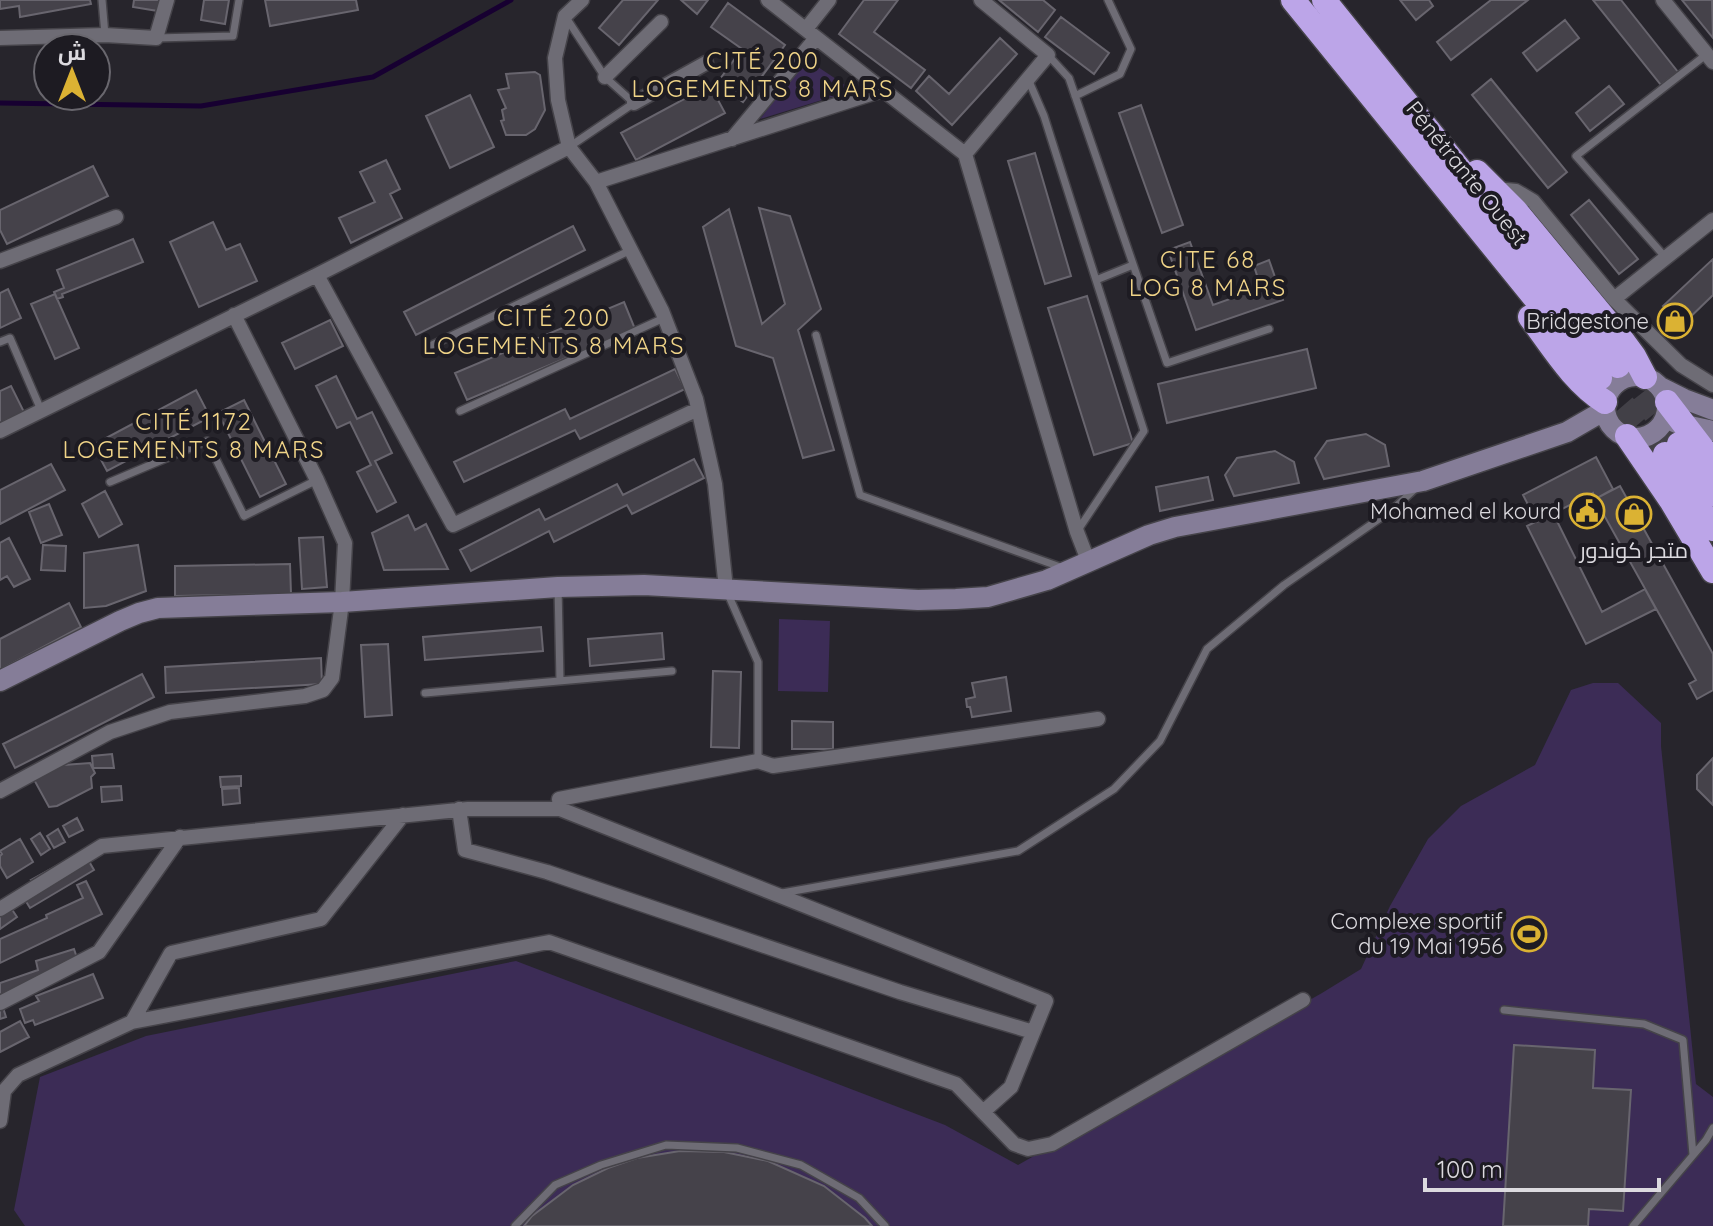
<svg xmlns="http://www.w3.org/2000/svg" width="1713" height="1226" font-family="Quicksand,Cairo,sans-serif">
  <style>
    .green { fill: #3c2c56 }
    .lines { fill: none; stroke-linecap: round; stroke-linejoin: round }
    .stream { stroke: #170031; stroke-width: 5 }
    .building { fill: #45424a; stroke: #68656e; stroke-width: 2 }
    .highway-tunnel { stroke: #424047; stroke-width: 24; stroke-dasharray: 24 12; stroke-linecap: butt }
    .lane-casing { stroke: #454349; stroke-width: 10 }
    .street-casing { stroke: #454349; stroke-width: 17 }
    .secondary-casing { stroke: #454349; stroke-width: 23 }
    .highway-casing { stroke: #454349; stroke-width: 27 }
    .lane { stroke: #6e6c75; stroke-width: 7 }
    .street { stroke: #6e6c75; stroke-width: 14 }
    .secondary { stroke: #857d98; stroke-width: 20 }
    .highway { stroke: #bca5e8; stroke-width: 24 }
    .labels { text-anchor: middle; stroke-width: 8; stroke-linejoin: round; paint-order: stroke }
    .street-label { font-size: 22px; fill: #dcdadf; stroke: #1d1b22 }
    .poi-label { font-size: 22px; fill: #dcdadf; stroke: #1d1b22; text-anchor: end }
    .neighbourhood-label { font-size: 24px; letter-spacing: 2px; fill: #f0d488; stroke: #1d1b22 }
  </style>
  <rect width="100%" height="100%" fill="#27252c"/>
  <!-- green -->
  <path class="green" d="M806,59L848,87V92L760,119Z
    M779,619L830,621L828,692L778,691Z
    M1593,683H1618L1661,723V746L1696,1084L1713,1097V1226H25L14,1210L40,1077L146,1036L516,961L945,1125L1018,1165L1322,993L1361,969L1390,906L1428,839L1461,806L1535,765L1571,690Z"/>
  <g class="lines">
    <!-- stream -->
    <path class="stream" d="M0,103L201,106L373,77L511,0"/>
  </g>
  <!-- building -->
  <path class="building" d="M0,0H90L91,4L20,17L19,6L0,9Z
    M134,0H160L158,11L133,7Z
    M204,0H229L225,24L201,20Z
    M265,0H356L358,10L270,26Z
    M623,0H658L619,45L599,28Z
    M681,0H708L697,14Z
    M864,0H898L874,32L925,70L911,88L839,34Z
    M999,0H1043L1055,10L1038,32Z
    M1400,0H1429L1433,6L1416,20Z
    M1491,0H1528L1451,60L1437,42Z
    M1593,0H1621L1678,72L1661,85Z
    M1682,0H1712L1713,38Z
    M728,3L785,45L743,102L717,83L742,49L711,27Z
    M1061,17L1109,53L1094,74L1045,37Z
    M1565,20L1579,38L1537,71L1523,53Z
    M1000,38L1017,54L952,125L916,91L929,76L949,94Z
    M535,72L540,75L545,110L535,129L526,135H506L501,121L504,120L502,110L506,108L498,90L509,88L506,74Z
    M1491,79L1567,172L1548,188L1472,95Z
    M710,85L725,113L636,160L621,133Z
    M1609,86L1624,104L1590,131L1576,113Z
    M470,95L494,147L450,168L426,116Z
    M1141,105L1183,225L1162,233L1119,113Z
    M1035,153L1071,276L1045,284L1008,161Z
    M386,160L400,189L390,194L402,218L351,243L339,218L375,202L360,172Z
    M93,166L108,196L7,244L0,230V210Z
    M1589,200L1638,259L1619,274L1571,215Z
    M759,208L790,216L821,309L798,330L834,450L803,458L773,358L736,346L703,227L729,209L762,324L785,304Z
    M213,222L226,250L240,244L257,281L199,307L170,242Z
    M573,226L585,250L416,335L404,312Z
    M133,239L143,262L62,294L63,297L57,299L54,292L64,288L57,270Z
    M1190,242L1213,305L1261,288L1254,266L1269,260L1283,300L1196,330L1168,250Z
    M1713,259V295L1681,326L1663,306Z
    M8,289L21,318L0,328V293Z
    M55,294L79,348L55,359L31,304Z
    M1087,296L1133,443L1094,455L1048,308Z
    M624,302L635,329L467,400L455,373Z
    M330,320L343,346L295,369L282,343Z
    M1307,349L1316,388L1167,423L1158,384Z
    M675,369L685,389L580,439L575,430L464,482L454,462L565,409L570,419Z
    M336,376L357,419L372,412L392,453L375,461L396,502L377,512L357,472L371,465L350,422L337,428L316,386Z
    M11,386L24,412L0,424V391Z
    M196,390L210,417L107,471L93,445Z
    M244,400L286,484L260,497L218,413Z
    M1366,434L1385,445L1389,466L1324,479L1315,458L1327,441Z
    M1275,451L1294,462L1299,483L1234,496L1225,475L1237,458Z
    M1596,457L1613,489L1595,499L1593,493L1537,522L1523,495Z
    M694,459L704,478L632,514L627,505L554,542L549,531L471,571L460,550L539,509L545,520L617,484L623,495Z
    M51,464L65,490L0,524V490Z
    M1208,477L1213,500L1160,511L1156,487Z
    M1620,486L1713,654V690L1697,699L1689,684L1696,680L1595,499Z
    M105,491L122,524L99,537L82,504Z
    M49,504L62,535L41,543L29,512Z
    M1553,513L1602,612L1645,589L1656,609L1586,644L1527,526Z
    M408,515L415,530L426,524L448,569L384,570L372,533Z
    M323,537L327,587L302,589L299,538Z
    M9,538L30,579L14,587L7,576L0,580V543Z
    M43,545L66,546L65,571L41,570Z
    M138,545L146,591L106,606L84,608V553Z
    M290,564L291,594L175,596V566Z
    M69,603L81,627L0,670V639Z
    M541,627L543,651L425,660L423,637Z
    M662,633L664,659L590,666L588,639Z
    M388,644L392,715L365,717L361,645Z
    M321,658L322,684L166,693L165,667Z
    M713,671L741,672L739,748L711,747Z
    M142,674L154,697L15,768L3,744Z
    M1006,677L1011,711L972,717L970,707H967L966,699L975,697L972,683Z
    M792,721L833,722V749H792Z
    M112,754L114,768H93L92,756Z
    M1713,758V805L1697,789V775Z
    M90,763L95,773L91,777L92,788L57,806L49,807L32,776L50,766Z
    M241,776V786L221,787L220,777Z
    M121,786L122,800L102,802L101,787Z
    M239,788L240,803L223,805L222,789Z
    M77,818L83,830L69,837L63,826Z
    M58,829L65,842L54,848L47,836Z
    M40,833L50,849L41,855L31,839Z
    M20,839L33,862L7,878L0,866V856L2,854L0,851Z
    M83,851L94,870L30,908L19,890L33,882L31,880Z
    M86,881L102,914L0,963V939L47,918L46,915L83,898L77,885Z
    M5,899L17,917L0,929V902Z
    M74,949L80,967L1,1001L6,1017L0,1019V983L38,970L36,961Z
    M93,974L103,998L35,1025L33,1020L25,1023L20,1009L39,1001L36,996Z
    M20,1021L29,1037L0,1052V1032Z
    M1514,1045L1595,1050L1593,1088L1631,1090L1623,1211L1589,1209L1588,1226H1503Z
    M680,1151L724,1152L768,1161L824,1186L865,1218L872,1226H524L532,1216L573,1185L608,1168L637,1158Z"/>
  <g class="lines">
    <!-- highway-tunnel -->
    <path class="highway-tunnel" d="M1618,366L1679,444
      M1600,378L1665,454"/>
    <!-- lane casing -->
    <g class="lane-casing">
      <path id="lane" d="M102,0L105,35
        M565,16L605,77L634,103L569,147
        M156,38L233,36L239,0
        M1048,55L1069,78L1167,363L1269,329
        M1028,79L1044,116L1096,280L1133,265
        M1075,96L1120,74L1131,49L1108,0
        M1666,258L1576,156L1707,54
        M816,335L860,495L1063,568
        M0,342L10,338L41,410
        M428,347L631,250
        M460,411L664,318
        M110,482L207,441L244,516L317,480
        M1078,530L1144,431L1096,280
        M558,587L560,681
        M728,594L758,662V761
        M425,693L672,671
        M782,893L1018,851L1114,789L1160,741L1207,649L1284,585L1392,510L1416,488
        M1504,1010L1644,1024L1683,1040L1693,1155
        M515,1226L555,1185L601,1165L666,1145L737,1148L801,1165L859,1198L885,1226
        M1633,1226L1706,1140L1713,1128"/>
    </g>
    <!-- street casing -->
    <g class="street-casing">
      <path id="street" d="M768,0L965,154L1077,532L1089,563
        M1663,0L1713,62
        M806,29L829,0
        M0,38L105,35L156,38L167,0
        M605,77L661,22
        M634,103L706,63
        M732,139L816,38
        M569,147L558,100L555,58L565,16L582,0
        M965,154L1048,55L981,0
        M596,182L883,90
        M1496,189L1516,191L1533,201L1614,299L1681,365L1713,385
        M0,261L116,217
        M317,275L453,525L698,409
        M1614,299L1713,220
        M0,431L317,275L569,147L596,182L662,311L696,399L715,484L726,589
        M0,791L110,732L170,712L305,696L323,690L332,678L342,602L345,543L317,480L234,315
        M459,809L465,850L547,872L900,992L1033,1032
        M560,809L1046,1001L1011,1087L983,1112
        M0,909L102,846L468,809H560L559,799L758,761L773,766L1098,719
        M0,1003L99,952L180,837
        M132,1022L171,953L321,919L403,815
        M0,1121L4,1091L18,1075L132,1022L549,942L956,1084L1014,1144L1028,1149L1052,1144L1303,1000"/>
    </g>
    <!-- secondary casing -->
    <g class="secondary-casing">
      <path id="secondary" d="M1605 407a31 31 0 1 1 62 0a31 31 0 1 1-62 0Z
        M1660,387L1684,399L1713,410
        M1676,423L1713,431
        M0,681L120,621L139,613L158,608L342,602L558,587L644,585L918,600L956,599L988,597L1047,580L1149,535L1175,527L1423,481L1567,432L1605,410"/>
    </g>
    <!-- highway casing -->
    <g class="highway-casing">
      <path id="highway" d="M1293,0L1600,378
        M1324,0L1618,366
        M1477,172L1515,210L1620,337L1634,356L1645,377
        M1530,317C1552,346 1573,382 1605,402
        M1667,402L1713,462
        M1627,436L1672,502L1713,571
        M1679,444L1713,494
        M1665,454L1713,529"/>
    </g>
    <!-- lane -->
    <use href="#lane" class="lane"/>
    <!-- street -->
    <use href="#street" class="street"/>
    <!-- secondary -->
    <use href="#secondary" class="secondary"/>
    <!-- highway -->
    <use href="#highway" class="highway"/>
  </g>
  <!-- icons -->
  <defs>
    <g id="shop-ring" transform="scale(1.8)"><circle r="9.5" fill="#1d1b22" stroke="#dbb233" stroke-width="1.5"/><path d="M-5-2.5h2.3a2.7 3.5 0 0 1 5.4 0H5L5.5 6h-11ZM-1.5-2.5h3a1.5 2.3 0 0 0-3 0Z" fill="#dbb233"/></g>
    <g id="civic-ring" transform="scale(1.8)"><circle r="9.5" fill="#1d1b22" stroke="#dbb233" stroke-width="1.5"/><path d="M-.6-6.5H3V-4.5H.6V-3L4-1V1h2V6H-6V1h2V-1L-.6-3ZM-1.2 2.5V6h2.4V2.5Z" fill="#dbb233"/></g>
    <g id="stadium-ring" transform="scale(1.8)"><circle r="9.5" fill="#1d1b22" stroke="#dbb233" stroke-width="1.5"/><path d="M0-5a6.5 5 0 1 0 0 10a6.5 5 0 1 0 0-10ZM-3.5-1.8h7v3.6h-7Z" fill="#dbb233"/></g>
  </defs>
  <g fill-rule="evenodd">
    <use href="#shop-ring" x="1675" y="321"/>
    <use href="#civic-ring" x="1587" y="511"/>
    <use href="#shop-ring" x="1634" y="514"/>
    <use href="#stadium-ring" x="1529" y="934"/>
  </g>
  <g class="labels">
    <!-- street labels -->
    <g class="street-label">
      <text transform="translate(1467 173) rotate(51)" y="8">Pénétrante Ouest</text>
    </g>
    <!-- poi labels -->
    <g class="poi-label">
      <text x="1649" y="329">Bridgestone</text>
      <text x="1561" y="519">Mohamed el kourd</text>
      <text x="1634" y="558" text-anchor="middle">متجر كوندور</text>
      <text x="1503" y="929">Complexe sportif<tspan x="1503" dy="25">du 19 Mai 1956</tspan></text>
    </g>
    <!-- neighbourhood labels -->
    <g class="neighbourhood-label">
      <text x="763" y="69">CITÉ 200<tspan x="763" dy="28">LOGEMENTS 8 MARS</tspan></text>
      <text x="1208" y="268">CITE 68<tspan x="1208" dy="28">LOG 8 MARS</tspan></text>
      <text x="554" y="326">CITÉ 200<tspan x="554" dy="28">LOGEMENTS 8 MARS</tspan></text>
      <text x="194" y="430">CITÉ 1172<tspan x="194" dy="28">LOGEMENTS 8 MARS</tspan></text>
    </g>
  </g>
  <!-- north arrow -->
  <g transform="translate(72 72)"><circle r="38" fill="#1d1b22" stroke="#69676e" stroke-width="2"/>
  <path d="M0-6L14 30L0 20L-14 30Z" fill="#dbb233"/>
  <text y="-12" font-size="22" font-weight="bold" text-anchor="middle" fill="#dcdadf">ش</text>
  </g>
  <!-- scale -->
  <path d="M1425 1178v12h234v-12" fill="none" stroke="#dcdadf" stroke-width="4"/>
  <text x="1437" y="1178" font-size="24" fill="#dcdadf" stroke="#1d1b22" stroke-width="6" paint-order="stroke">100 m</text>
</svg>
